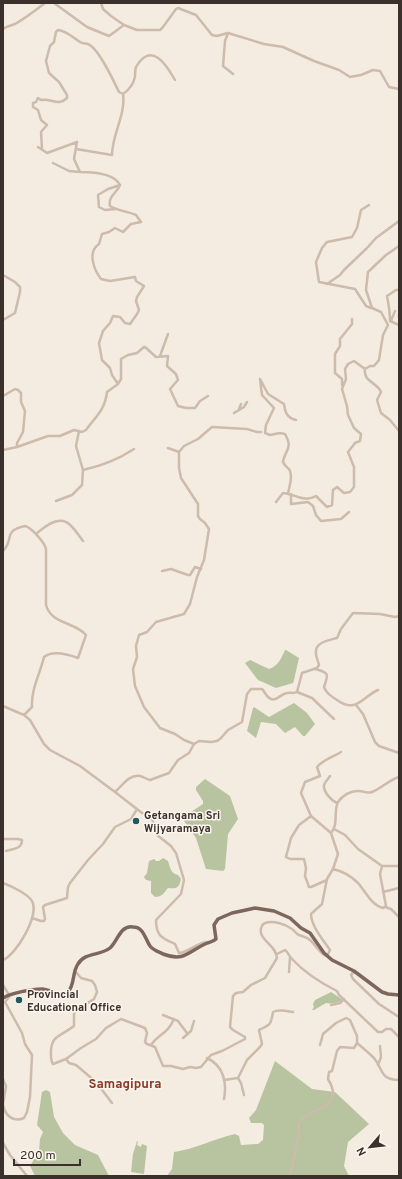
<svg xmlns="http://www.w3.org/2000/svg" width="402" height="1179" font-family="Overpass,sans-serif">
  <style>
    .green { fill: #b8c4a0 }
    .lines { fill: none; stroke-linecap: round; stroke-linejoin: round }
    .minor { stroke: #cdbbac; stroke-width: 2.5 }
    .major { stroke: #7d675c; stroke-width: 3.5 }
    .poi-dot { fill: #1f5a5e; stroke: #fbf5ee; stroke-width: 1.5 }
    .labels { text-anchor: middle; stroke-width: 3; stroke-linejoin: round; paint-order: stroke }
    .poi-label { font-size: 11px; font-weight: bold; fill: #3b302b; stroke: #fbf5ee; text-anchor: start }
    .quarter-label { font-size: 13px; font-weight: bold; fill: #8c3b22; stroke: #fbf5ee }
  </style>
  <rect width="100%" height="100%" fill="#f4ebe1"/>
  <!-- green -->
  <path class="green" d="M285,650H286L299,658L294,680L293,683L276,688L258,680L245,663L250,660L269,669C278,666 281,659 285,650Z
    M294,703L307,713L315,724L305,736H303L295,727L285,733L276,724L261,722L256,738L247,731L253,708L254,707L269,717Z
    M205,779L230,796L238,819L228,834L225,869L223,871L206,869L196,838L182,818L203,804V801L196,790V787Z
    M163,858L168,861C170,867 171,874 178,875L181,879C179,888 177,889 168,888C164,893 162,897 155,897L151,893V881L146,880L144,877L147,873L149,861L154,859L156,861H159Z
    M331,992L343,1000C338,1003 331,1004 326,1003L314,1010H312L314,1007L313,1004L315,1000Z
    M275,1061L312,1089L335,1092L369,1124L348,1142L344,1166L349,1176H167L172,1169L174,1152C195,1149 214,1139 235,1134L239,1136L241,1145L258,1144L263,1140L264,1125L262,1123H251L249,1118L256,1110Z
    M46,1090L50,1092L54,1117L63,1133L75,1145L98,1155L109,1176H35L30,1166L39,1151L40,1139L43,1132L37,1125L42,1092Z
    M137,1141L138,1142L137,1145L141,1147L142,1144L147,1146L144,1174L131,1172L133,1154Z"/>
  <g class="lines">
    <!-- minor -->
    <path class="minor" d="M54,3L87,27L109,36L124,25
      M101,3L103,9L111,16L124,25L137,30H160L163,27L176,9L178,8L196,15L212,35L217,36L228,33L264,44L283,47L314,61L339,70L350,77L361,75L373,70L380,71L389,87L399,89
      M3,29C7,26 10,26 15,24C26,18 36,10 45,3
      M228,33L225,41L223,66L233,74
      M38,147L47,153L77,142
      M42,149L41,132L47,125L41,120L38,110L33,107V103L36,102L38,98L41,100C52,98 58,107 67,98V95L59,82L49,73L46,61L50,46L54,42L56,32L58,30C67,31 72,37 80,42C83,44 85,43 88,44C99,48 114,82 119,92L123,94C129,90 133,85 135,77C135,73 135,70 136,67C151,41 166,64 175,80
      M76,149L112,155C112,134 126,115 123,94
      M53,163L69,171L80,172L74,159L77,142
      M80,172C93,172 114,173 120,185C117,193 108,196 110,206C116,210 129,212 136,215L141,222L131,224L123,232L115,228L109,232L102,234L99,244C87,252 94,270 101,279L110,281L135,277L136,281L144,286L137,297L136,301L139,310L137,314L130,324L125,323L120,317L113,316L110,323L103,331L99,343L102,360L110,368L112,375L118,384
      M369,205L361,210L357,228L352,237L327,242L322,248L316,262L319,282L355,289L366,306L371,308
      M116,209L105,210L99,207L98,195L108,189L120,185
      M399,246L386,255L368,272L366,290L372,308L381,312L388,325L383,335L379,360L374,366H370L365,369C363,382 377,382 381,392L377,400L381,413L390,420L399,431
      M3,275L15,282L20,287V292L15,313L3,320
      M327,284L340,275L344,270L367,248L376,238L399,221
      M399,290H396L387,296C388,301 390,316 390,321L399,325
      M399,314V318
      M391,321L395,311
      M160,356L168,334
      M342,385V379L335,373V354L340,346V339L352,324V319
      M3,396L15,389L18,390L21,393V402L25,411L23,432L17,443V447L48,436H60L74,430L82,432L86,430C96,416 105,410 107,392L118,384L121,379V359L128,355L137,353L144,347H145L156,357L168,356L167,366L176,374L178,380L170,389L178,406L186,408H195L200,401L208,396
      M239,409L241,404
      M234,413L244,407L247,402
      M168,448L179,452V468L181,478L198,504V516L200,519L205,523L209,529L204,560L197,577L190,604L184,614L156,622L147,632L139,635L136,646L137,657L133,669L135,686L144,707L160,728L175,734L184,740L194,744
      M3,450L17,447
      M179,452L184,446L198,439L212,427L247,429L257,432H261
      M83,470C101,466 119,459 134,449
      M288,494C289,486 293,479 290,471C289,467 283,466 283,461C286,449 293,448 285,434L280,433L270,435L265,433L266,425L274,408L262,395L260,379L268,394L284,404C285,412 287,418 296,420
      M291,494V504L308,502L313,506L316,515L321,521L341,519L349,512
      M56,501L72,495L82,485L83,470L76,446L79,431
      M276,502L283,493C295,494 304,503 316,496L327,507L332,505L333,490L337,487L344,493L350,492L354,487V467L348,452L355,443L360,441L361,434L354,428L348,415L347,406L342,389L346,379L345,369L348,364L354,361L365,369
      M36,534C43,528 56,517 66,522C73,525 78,535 83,541
      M3,551C15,539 2,531 25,526C31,527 45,543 46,549V605C51,624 75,622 86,635L78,658C67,654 53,650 44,657C40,674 31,689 32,707L24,715
      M162,571L171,569L188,575H190L195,567L201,569
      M315,669C329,673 329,673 324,687C326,693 331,696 337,700C356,714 362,697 378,690
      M297,692L312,698L334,719
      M356,705L363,714L375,742L379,746L399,753
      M3,706L24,715L30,720L44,744L50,750L80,766L115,792C122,786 129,774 140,776C144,777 146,779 150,780L169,773L178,760L189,753L194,744L199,741L211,742L217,741L221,738L228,730L242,722L247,694L251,689H262C264,691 266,695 268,697C275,704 280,694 287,693C291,692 293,694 297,692L302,673L317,668L319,665C318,661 315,655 316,651C316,642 330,640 337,638L341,629L353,613L380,614L395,617L399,616
      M330,776C328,779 325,782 324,785C323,792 332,801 337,803
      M115,792L142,813L151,815L157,835L171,846L176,853L184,880L181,894L156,920C156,936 162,938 175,944L179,953C191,952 196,942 208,942
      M311,816L299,825L291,838L286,857L290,859H304L306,868L305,876L309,887H311L327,880
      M334,829L345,835L358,849L382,866H399
      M331,833C339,824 333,812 338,802C342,796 351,790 359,791C364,791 367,794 372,792C382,788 389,780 399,777
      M3,839H18L22,840C22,849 13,849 6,851
      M333,869C342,871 351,876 358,883C366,892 371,905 383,908L386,906L380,874L382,866
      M3,883C11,886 28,894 32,901C40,915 16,955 3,960
      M383,892L399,888
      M385,907L391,909L399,917
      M32,918L41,921H44L45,919L43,907L45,905L67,898L68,887L70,883L88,860L103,844L115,827L131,819L137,809
      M277,954L285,950C289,953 289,957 293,960C306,974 321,983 337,991L339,995L378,1032H382L386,1029H391L399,1037
      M75,971L81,978L92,981L95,985L97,992L94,999L76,1010L74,1014V1026C60,1037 50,1035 51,1055C51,1059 51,1061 53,1064L66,1059L81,1048L96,1039L106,1028L121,1019L145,1028L147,1033L145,1042L147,1044L155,1047L163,1066H171L183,1069L190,1067L196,1068L201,1067L211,1055L222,1051L245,1039V1037L233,1030L230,1027L233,996L236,993L243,992L251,985L265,978L277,958C276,946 263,942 261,933C260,929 262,924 265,923C273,920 285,924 292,929C294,930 296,934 299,935C304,937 308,937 312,942C317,947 321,955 327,956L330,950C324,941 311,926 311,914L322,904L327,879L333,869L338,854L331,833L311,816L301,793L305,782L320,776L317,767C324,759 333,757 341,752
      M354,971L351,975L353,979L379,1004L399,1017
      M289,972L290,957
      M3,985L9,995
      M331,1005L340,1003L344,999
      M163,1015L178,1021L187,1033
      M183,1038L191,1031L194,1021
      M357,1043C363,1048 369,1053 374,1058C384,1070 379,1079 399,1080
      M151,1045C159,1033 167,1035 174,1019
      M320,1045L323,1034L336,1023L346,1018L350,1020L357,1036V1043
      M207,1058C224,1066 227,1083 224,1099
      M66,1059L69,1063L76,1065L96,1082L112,1103
      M378,1065L381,1057L380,1046
      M238,1078L247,1060L260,1047L262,1044L259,1030C270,1025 271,1025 273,1012C279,1009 286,1011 293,1012
      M3,1079L6,1086L3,1104
      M224,1080L238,1078L241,1083L244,1095
      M3,1105C5,1115 13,1123 24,1118L27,1112L30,1097L32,1055L25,1044L22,1033L5,1002L9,997L8,995
      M3,1143L10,1155L27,1176
      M289,1176C293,1164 296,1151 298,1139C299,1134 298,1128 299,1124C304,1107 348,1112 328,1079L329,1072L332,1071L337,1051L340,1047L354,1048L357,1043"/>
    <!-- major -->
    <path class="major" d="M3,998C11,993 32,989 42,989C50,989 61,998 68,992C75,985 72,972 78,964C85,952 100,956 110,948C118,941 120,925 133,927C144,927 145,939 150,946C153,950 159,952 163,954C184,962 188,952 205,944C209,942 213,942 216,939L214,925L218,919L232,913L246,910L255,908L274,911L290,918L301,928L310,933L324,953L332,960L354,971L382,992L388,994L399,995"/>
  </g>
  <!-- markers -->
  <g class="poi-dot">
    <circle cx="136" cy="821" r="4"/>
    <circle cx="19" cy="1000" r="4"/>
  </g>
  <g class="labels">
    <!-- poi labels -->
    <g class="poi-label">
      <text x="144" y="819">Getangama Sri<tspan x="144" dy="13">Wijyaramaya</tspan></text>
      <text x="27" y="998">Provincial<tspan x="27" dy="13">Educational Office</tspan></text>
    </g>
    <!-- quarter labels -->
    <g class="quarter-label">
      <text x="125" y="1088">Samagipura</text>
    </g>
  </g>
  <!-- border -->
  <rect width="402" height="1179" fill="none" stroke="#3b302b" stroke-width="8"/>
  <!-- north arrow -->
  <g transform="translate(370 1147) rotate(242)" stroke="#fbf5ee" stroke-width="3" paint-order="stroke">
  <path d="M0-3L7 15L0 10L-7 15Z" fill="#3b302b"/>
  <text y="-6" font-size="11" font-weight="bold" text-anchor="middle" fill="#3b302b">N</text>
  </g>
  <!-- scale -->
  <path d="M14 1159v6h66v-6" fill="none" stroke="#3b302b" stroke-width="2"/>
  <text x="20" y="1159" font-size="12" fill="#3b302b" stroke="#fbf5ee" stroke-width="3" paint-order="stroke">200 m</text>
</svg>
